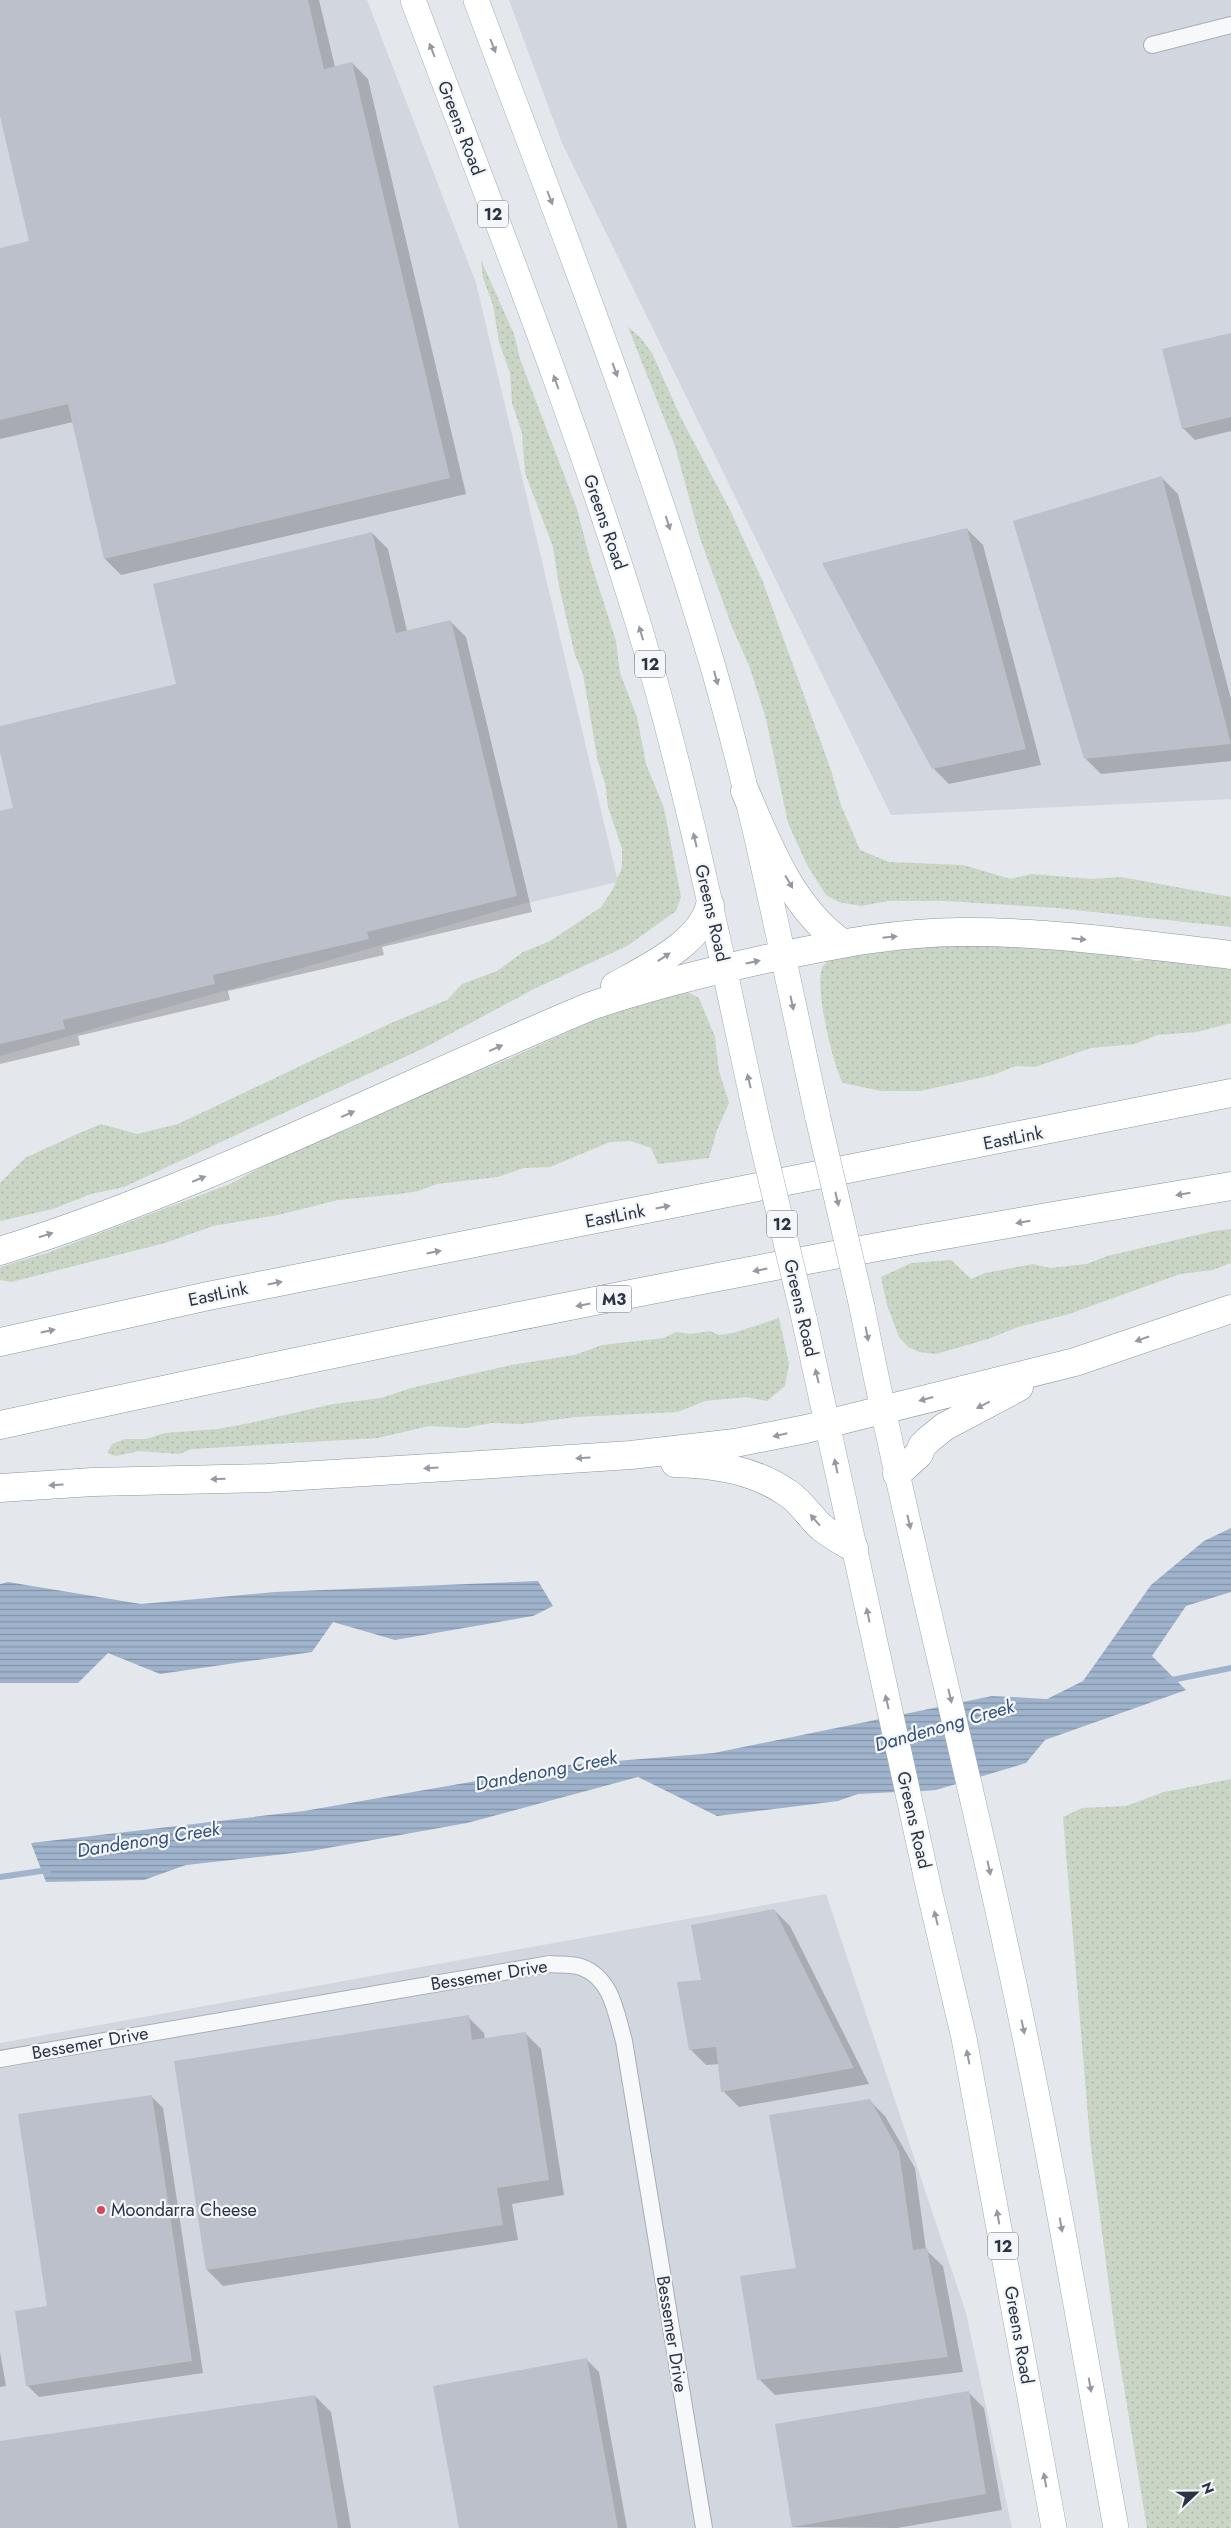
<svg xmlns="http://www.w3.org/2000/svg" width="1231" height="2528" font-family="Jost,sans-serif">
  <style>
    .built { fill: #d2d6de }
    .grass { fill: url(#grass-dots) }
    .water { fill: url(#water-rules) }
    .shadow { fill: #0003 }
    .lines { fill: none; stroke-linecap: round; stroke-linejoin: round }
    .stream { stroke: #9fb4cc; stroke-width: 6 }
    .building { fill: #bbc0ca }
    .street-casing { stroke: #a9aeb7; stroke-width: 18 }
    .primary-casing { stroke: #a3abb8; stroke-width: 26 }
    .highway-casing { stroke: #8b94a3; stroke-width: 29 }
    .street { stroke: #f7f8fa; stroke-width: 16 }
    .primary { stroke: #fff; stroke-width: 25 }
    .highway { stroke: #fff; stroke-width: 28 }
    .primary-bridge-casing { stroke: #a3abb8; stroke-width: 26; stroke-linecap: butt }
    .primary-bridge { stroke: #fff; stroke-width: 25 }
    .oneway { fill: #959aa2 }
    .poi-dot { fill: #d1495b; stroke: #f4f6f9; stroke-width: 2 }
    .labels { text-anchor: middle; stroke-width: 4.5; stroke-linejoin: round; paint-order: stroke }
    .shield { fill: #f4f6f9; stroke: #676e7b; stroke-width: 1 }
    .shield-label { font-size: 16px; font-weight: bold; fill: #2b3445 }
    .street-label { font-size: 18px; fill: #2b3445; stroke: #f4f6f9 }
    .poi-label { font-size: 18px; fill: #2b3445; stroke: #f4f6f9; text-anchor: start }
    .water-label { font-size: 19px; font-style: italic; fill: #34527a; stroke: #f4f6f9 }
  </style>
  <defs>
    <pattern id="grass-dots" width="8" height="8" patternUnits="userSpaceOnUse" patternTransform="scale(1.25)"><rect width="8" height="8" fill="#c9d6c5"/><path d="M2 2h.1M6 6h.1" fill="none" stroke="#adb8ab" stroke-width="1.8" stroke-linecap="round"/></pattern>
    <pattern id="water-rules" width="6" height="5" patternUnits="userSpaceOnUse" patternTransform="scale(1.25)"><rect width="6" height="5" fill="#9fb4cc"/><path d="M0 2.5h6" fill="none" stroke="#8293a7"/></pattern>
  </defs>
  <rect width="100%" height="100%" fill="#e4e7ec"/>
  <!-- built -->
  <path class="built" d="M0,0H367L476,283L618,882L519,905L0,1056Z
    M509,0H1231V799L891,815L562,143Z
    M826,1894L966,2313L1012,2528H0V2043Z"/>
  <!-- grass -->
  <path class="grass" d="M481,260L514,334L520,359L577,509L591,563L616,641L620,673L637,717L646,764L664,808L681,897L676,911L627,946L534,989L422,1049L124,1187L91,1194L53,1209L0,1221V1183L25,1158L75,1135L101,1124L137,1134L178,1124L391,1023L447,1000L462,984L497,971L523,952L550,941L601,907L613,889L622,867V849L608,807L605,783L598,762L583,674L575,655L559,586L553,547L525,473L522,433L512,403L510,373L499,342L493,305L483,278Z
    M628,327L640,337L652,353L681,418L731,512L763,582L831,770L841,805L860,850L889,862L963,865L1011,879L1032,874L1092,879L1121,877L1231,897V927L1057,908L946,901H888L861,906L839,902L826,895L807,865L788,823L766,719L750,668L732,627L700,538L675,446Z
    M1000,941L1121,952L1135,961L1166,958L1198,966L1231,968V1023L1197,1032L1157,1035L1135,1044L1091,1048L1035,1067L1016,1066L993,1075L920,1091H881L843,1083C833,1067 813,981 823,966C830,957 843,952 853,948Z
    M686,991L699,998L715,1037L719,1071L729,1103L717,1130L709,1158L658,1164L651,1148L631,1141L610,1142L550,1167L524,1168L498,1177L437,1184L418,1191L400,1194L338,1200L278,1215L213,1226L165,1243L11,1282L0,1280V1267L47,1253L230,1184L284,1155L358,1125L381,1111L499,1063L617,1010L643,1005Z
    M1231,1229V1263L1213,1270L1180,1274L1069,1314L1018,1327L988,1339L936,1354L919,1352L908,1347L899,1337L887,1305L881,1277L911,1263L951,1260L971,1279L985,1273L1033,1264L1050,1268L1087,1264L1107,1256L1214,1231Z
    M779,1318L789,1364L785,1386L767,1401L746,1397L705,1401L678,1412L575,1417L522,1424L491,1423L465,1428L429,1426L378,1438L192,1449L179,1454L139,1451L116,1456L107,1453L112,1444L125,1439H146L165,1433L218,1429L250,1423L333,1404L381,1398L411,1388L511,1365L575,1355L602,1345L664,1338L676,1332L691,1334L710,1331L719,1335L733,1333Z
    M1231,1779V2528H1147L1115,2332L1090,2140L1063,1817L1082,1808L1126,1806L1164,1792Z"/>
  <!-- water -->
  <path class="water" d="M1231,1528V1592L1186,1606L1152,1656L1186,1690L1045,1740L1026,1763L936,1790L858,1794L838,1801L717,1816L638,1777L467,1823L311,1851L186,1865L144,1880L46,1882L31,1843L304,1811L568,1765L714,1753L992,1696L1047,1699L1083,1681L1151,1585L1204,1541Z
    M538,1581L553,1606L533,1616L395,1640L333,1622L312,1652L160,1674L108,1653L78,1683H0V1584L8,1582L141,1604L275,1592Z"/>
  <!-- shadow -->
  <path class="shadow" d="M0,0H319L335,67L352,63L368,79L466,494L121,575L105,559L73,422L0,439V250L31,242L0,111Z
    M1231,334V431L1195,440L1183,428Z
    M1162,478L1178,494L1231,699V761L1101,774L1085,758Z
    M967,529L983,545L1041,765L949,784L933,768Z
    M372,533L388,549L407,631L450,621L466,637L532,912L382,947L384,955L228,991L230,1000L78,1036L80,1045L0,1064V813L15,809L0,746V727L178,685Z
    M774,1910L790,1926L869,2084L739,2107L723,2091L719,2064L706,2065L690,2049L703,1981Z
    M468,2017L484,2033L485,2039L525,2033L541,2049L564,2195L512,2204L518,2240L223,2286L207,2270Z
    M151,2096L163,2108L203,2373L39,2397L27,2385L48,2307Z
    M869,2100L885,2116L915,2168L926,2250L943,2266L963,2372L775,2395L759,2379L797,2269Z
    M0,2352L6,2386L0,2387Z
    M587,2360L599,2372L627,2528H460Z
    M968,2392L984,2408L1002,2510L897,2528L793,2527L776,2425Z
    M315,2396L331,2412L351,2528H0V2442Z"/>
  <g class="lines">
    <!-- stream -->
    <path class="stream" d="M1167,1681L1231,1668
      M0,1877L48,1870"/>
  </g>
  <!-- building -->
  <path class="building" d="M0,0H308L324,69L352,62L450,478L104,559L68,404L0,420V248L29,241L0,116Z
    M1231,333V417L1182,429L1162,349Z
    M1162,476L1231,744L1084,759L1013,521Z
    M967,528L1026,749L932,769L822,563Z
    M372,532L396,633L451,620L517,896L367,932L369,939L213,975L215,984L63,1020L65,1029L0,1044V811L13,808L0,752V726L176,684L153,584Z
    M774,1909L854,2068L721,2092L716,2047L689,2050L677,1982L701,1980L691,1925Z
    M469,2015L472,2040L526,2032L549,2180L497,2188L503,2225L206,2270L174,2061Z
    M152,2095L192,2361L26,2386L15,2311L47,2306L18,2114Z
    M870,2099L899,2151L913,2250L927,2248L948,2357L757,2380L740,2276L796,2268L769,2115Z
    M587,2358L618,2528H459L433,2386Z
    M969,2391L986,2494L792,2527L775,2424Z
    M315,2395L338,2528H0V2441Z"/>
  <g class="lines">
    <!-- street casing -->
    <g class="street-casing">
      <path id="street" d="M1152,45L1231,25
        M0,2059L550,1964C559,1965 572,1964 581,1967C612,1978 616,2013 624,2041L704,2528"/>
    </g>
    <!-- primary casing -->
    <g class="primary-casing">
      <path id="primary" d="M413,0C491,207 574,414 639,626C689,791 722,961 759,1129
        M476,0C558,219 644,436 711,660C755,810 784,965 818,1118
        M862,1307C905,1526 962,1743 1009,1961C1050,2149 1082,2339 1116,2528
        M804,1318L930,1894L964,2038L1054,2528"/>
    </g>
    <!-- highway casing -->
    <g class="highway-casing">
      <path id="highway" d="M745,791C768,845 792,908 842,943
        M615,986C647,968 701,943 710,905
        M0,1251C204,1187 394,1088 591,1006C649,986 707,972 766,959C833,945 899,931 968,932C1055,932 1144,945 1231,955
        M0,1342L208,1296L1231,1093
        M0,1425C308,1358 617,1294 927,1238C1028,1220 1130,1203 1231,1186
        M675,1463C715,1464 755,1470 789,1494C802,1503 810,1517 821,1527C831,1535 843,1542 854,1548
        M897,1474L919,1454L922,1446L928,1440L944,1427L1019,1387
        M0,1488L93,1482L267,1478L479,1465L631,1455L735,1443L806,1429L1075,1362L1231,1309"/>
    </g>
    <!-- street -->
    <use href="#street" class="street"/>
    <!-- primary -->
    <use href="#primary" class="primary"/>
    <!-- highway -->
    <use href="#highway" class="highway"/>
    <!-- primary-bridge casing -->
    <g class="primary-bridge-casing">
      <path id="primary-bridge" d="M818,1118L862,1307
        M759,1129L804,1318"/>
    </g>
    <!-- primary-bridge -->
    <use href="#primary-bridge" class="primary-bridge"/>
  </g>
  <!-- one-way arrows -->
  <defs><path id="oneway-solid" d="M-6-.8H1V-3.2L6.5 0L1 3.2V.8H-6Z" transform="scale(1.25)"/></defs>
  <g class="oneway">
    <use href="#oneway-solid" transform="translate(493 46) rotate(69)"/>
    <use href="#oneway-solid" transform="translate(432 50) rotate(-111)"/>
    <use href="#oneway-solid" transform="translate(550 198) rotate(69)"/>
    <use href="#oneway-solid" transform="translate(615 370) rotate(70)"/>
    <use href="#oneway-solid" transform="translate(556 382) rotate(-110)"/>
    <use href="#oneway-solid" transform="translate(668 523) rotate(72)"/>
    <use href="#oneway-solid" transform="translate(641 633) rotate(-106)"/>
    <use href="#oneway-solid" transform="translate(716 678) rotate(75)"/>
    <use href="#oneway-solid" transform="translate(695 840) rotate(-103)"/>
    <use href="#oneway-solid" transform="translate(789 882) rotate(60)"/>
    <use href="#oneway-solid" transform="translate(890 937) rotate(-6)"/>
    <use href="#oneway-solid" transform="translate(1079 939) rotate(6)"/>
    <use href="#oneway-solid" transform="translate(664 957) rotate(-33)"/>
    <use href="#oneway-solid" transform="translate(753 962) rotate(-12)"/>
    <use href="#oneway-solid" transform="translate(792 1003) rotate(78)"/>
    <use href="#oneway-solid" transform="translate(496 1048) rotate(-24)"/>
    <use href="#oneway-solid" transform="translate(749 1081) rotate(-103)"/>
    <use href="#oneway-solid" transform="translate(348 1114) rotate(-24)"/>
    <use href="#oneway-solid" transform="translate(199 1179) rotate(-22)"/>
    <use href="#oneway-solid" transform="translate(1183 1194) rotate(170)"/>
    <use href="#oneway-solid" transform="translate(837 1199) rotate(77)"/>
    <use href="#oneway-solid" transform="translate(663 1207) rotate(-11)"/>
    <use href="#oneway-solid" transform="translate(1023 1222) rotate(170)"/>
    <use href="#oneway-solid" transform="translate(46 1235) rotate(-18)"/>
    <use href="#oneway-solid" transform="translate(434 1252) rotate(-11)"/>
    <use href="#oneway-solid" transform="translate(760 1270) rotate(169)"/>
    <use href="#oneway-solid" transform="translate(275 1283) rotate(-11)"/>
    <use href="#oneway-solid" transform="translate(583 1305) rotate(169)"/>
    <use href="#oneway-solid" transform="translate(48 1331) rotate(-12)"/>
    <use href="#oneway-solid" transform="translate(867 1334) rotate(79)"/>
    <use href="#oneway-solid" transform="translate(1142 1339) rotate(161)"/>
    <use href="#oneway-solid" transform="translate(817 1376) rotate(-103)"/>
    <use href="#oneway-solid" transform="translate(926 1399) rotate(165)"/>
    <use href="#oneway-solid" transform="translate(983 1405) rotate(153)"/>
    <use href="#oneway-solid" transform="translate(780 1435) rotate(167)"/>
    <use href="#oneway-solid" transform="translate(583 1458) rotate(176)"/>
    <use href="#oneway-solid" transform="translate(836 1466) rotate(-102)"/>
    <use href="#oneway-solid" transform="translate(431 1468) rotate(177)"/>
    <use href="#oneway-solid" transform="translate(218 1479) rotate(179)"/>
    <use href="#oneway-solid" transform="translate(56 1485) rotate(176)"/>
    <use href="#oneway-solid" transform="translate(815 1520) rotate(-131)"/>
    <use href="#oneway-solid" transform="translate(909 1522) rotate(77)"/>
    <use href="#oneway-solid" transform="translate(868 1615) rotate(-102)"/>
    <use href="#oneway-solid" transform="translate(950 1696) rotate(77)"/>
    <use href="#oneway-solid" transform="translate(887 1702) rotate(-103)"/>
    <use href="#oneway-solid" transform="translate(989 1868) rotate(78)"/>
    <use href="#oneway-solid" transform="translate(936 1918) rotate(-104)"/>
    <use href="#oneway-solid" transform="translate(1023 2027) rotate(78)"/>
    <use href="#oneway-solid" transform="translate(968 2057) rotate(-101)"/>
    <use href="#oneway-solid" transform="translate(998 2217) rotate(-100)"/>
    <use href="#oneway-solid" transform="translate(1061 2225) rotate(80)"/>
    <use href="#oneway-solid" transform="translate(1090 2385) rotate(80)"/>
    <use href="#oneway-solid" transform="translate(1045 2480) rotate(-100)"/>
  </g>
  <!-- markers -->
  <circle class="poi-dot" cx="101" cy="2210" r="5"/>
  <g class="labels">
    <!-- shield labels -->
    <g class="shield">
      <rect x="478" y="200.5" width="30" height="27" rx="4"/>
      <rect x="635" y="650.5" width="30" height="27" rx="4"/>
      <rect x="767" y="1210.5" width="30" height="27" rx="4"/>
      <rect x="596.5" y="1285.5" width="35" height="27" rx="4"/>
      <rect x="988" y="2232.5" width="30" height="27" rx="4"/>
    </g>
    <g class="shield-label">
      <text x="493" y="220">12</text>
      <text x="650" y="670">12</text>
      <text x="782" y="1230">12</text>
      <text x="614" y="1305">M3</text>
      <text x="1003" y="2252">12</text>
    </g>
    <!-- street labels -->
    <g class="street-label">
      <text transform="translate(461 128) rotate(69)" y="6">Greens Road</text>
      <text transform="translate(605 522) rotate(71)" y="6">Greens Road</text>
      <text transform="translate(712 913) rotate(77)" y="6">Greens Road</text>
      <text transform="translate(1013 1138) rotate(-11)" y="6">EastLink</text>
      <text transform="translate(615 1216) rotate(-11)" y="6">EastLink</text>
      <text transform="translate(218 1294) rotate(-12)" y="6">EastLink</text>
      <text transform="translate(801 1308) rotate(77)" y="6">Greens Road</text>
      <text transform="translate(914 1820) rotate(77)" y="6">Greens Road</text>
      <text transform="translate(489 1975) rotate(-9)" y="6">Bessemer Drive</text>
      <text transform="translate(90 2043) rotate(-10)" y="6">Bessemer Drive</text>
      <text transform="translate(672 2334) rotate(81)" y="6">Bessemer Drive</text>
      <text transform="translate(1019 2335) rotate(80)" y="6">Greens Road</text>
    </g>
    <!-- poi labels -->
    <g class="poi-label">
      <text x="111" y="2216">Moondarra Cheese</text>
    </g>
    <!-- water labels -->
    <g class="water-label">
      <text transform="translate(944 1725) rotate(-16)" y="7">Dandenong Creek</text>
      <text transform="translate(546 1770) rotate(-11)" y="7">Dandenong Creek</text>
      <text transform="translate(148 1839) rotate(-9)" y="7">Dandenong Creek</text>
    </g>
  </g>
  <!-- north arrow -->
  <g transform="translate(1196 2493) rotate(68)" stroke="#f4f6f9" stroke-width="4" paint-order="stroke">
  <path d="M0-4L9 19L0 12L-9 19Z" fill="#2b3445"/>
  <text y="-8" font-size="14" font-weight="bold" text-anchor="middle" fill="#2b3445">N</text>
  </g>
</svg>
